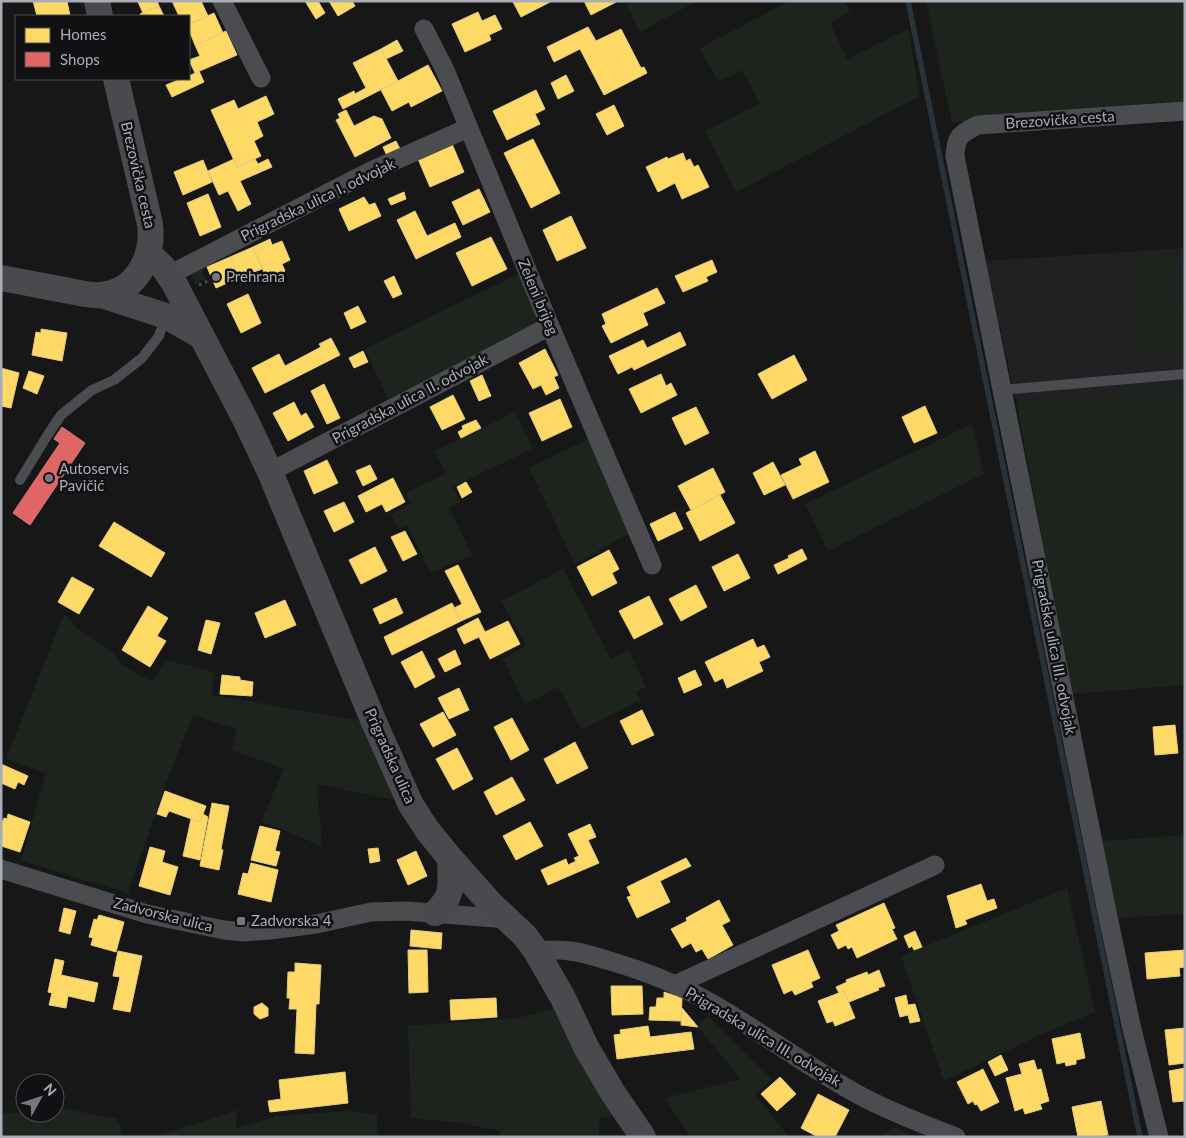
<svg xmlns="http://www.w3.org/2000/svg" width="1186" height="1138" font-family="Lato,sans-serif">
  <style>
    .built { fill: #212123 }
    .green { fill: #1d241e }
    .homes { fill: #ffd966; stroke: #e5cc7f }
    .shops { fill: #e06666; stroke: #cf7b7f }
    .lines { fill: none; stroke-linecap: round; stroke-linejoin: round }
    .stream { stroke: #2a3239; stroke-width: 5.5 }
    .path { stroke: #4d4e52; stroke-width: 3; stroke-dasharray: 2.5 4; stroke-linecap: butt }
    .service { stroke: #4b4c50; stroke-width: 10 }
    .minor { stroke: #4b4c50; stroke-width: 19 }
    .secondary { stroke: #4a4a4e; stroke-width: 26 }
    .poi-dot { fill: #757880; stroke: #111113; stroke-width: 2 }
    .labels { text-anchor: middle; stroke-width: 5; stroke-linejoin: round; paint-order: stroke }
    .street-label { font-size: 15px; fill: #a8adb8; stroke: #111113 }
    .poi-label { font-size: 15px; fill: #a8adb8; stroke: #111113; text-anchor: start }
  </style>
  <rect width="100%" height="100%" fill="#171717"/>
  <!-- built -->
  <path class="built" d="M1185,248V388L1016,401L985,261Z"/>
  <!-- green -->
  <path class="green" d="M633,1H697L640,32L627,5Z
    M790,1H844L850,11L830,23L847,59L908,29L920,96L736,192L705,131L760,103L742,70L718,82L700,48Z
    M926,1H1185V106L952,123Z
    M1177,254L1185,332V352L1138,357L1129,258Z
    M205,262L207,267L202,270L206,279L195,284L189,270Z
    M522,272L540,319L528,329L388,399L365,349Z
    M1185,388V685L1071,694L1016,401Z
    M515,412L533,448L453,487L461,502L449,507L472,555L431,573L407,526L399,529L391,514L411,503L406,493L446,474L435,451Z
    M972,424L984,474L828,551L805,504Z
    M590,438L630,533L575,564L529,468Z
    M563,569L611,659L629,650L646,687L636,692L640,700L582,730L558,687L525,705L503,659L526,646L501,601Z
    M64,614L77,628L113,653L122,665L153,682L166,660L214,672L212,695L363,721L394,800L317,784L322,846L261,821L284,769L232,750L237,729L193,715L166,783L128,893L21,861L46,773L6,759Z
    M1185,835V914L1118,918L1102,841Z
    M1067,888L1095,1012L1042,1034L944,1081L901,956Z
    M553,1009L563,1029L617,1115L600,1118L598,1137H500V1131L454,1122L411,1118L408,1026L518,1018Z
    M708,1016L772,1079L755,1095L789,1137H690L665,1098L741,1079L698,1027Z
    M24,1101H25V1113H55V1107L117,1119L123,1137H1V1113H22Z
    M237,1110L236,1128L276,1116L351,1111L377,1115L378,1137H154Z
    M893,1127L918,1137H880Z"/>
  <!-- homes -->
  <path class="homes" d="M33,1H67L70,16H37Z
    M157,1L159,6L143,13L138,2Z
    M172,1H201L208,16L189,24V16H179Z
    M305,1H318L325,13L316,19Z
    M329,1H352L355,6L338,16Z
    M516,1H552L521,17L513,2Z
    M584,1H618L591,15Z
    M159,6L164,16H140V14Z
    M478,12L482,21L495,15L502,29L489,35L491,40L465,52L452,24Z
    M214,13L223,33L195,45L189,30V24Z
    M588,27L596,41L621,29L641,68L644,67L647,73L604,95L580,49L554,62L547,47Z
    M226,31L237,55L195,73L189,60L200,56L195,45Z
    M397,40L403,51L386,59L381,49Z
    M381,49L398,81L343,109L338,99L354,91L355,94L366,88L353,63Z
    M428,65L442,91L411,107L409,102L392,111L381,90Z
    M199,71L204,82L172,97L166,85L181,79H189V76Z
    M566,75L574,91L558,99L551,83Z
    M536,90L545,109L535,114L540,124L507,140L493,111Z
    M266,96L274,114L257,122L263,136L254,141L261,156L237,167L211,110L234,100L238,109Z
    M614,105L624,126L607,135L596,114Z
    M346,110L354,126L374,116L382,119L391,138L355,157L336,120L340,118L338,114Z
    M533,139L560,193L531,208L504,153Z
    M396,141L402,153L389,160L383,147Z
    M452,144L464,172L430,187L418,159Z
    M683,153L686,161L690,159L694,167L698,165L709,187L682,199L675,183L658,192L646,167L667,157L668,159Z
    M234,159L237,167L255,159L258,164L268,159L272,167L240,181L251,204L238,211L228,191L219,195L208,171Z
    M203,160L212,182L183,195L174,172Z
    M479,189L490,212L463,225L452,202Z
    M404,192L406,199L391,205L388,199Z
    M208,194L221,227L200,236L187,203Z
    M364,197L369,205L375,203L381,216L349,231L339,209Z
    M415,211L427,236L455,223L461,237L416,259L397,220Z
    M571,216L586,248L557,261L543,230Z
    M491,237L507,269L472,286L456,253Z
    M270,239L272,245L282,241L290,260L282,264L285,271L267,279L253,247Z
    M253,247L262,269L239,278L230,257Z
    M230,257L239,278L216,288L207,267Z
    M712,260L717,272L706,277L708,281L683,292L675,276Z
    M394,276L402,294L393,298L384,281Z
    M657,288L665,303L643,313L648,325L611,343L602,326L606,324L602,314Z
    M248,294L261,323L241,333L227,304Z
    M358,306L366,322L351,329L344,313Z
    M41,329L67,333L62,361L32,355L36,332L41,333Z
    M680,332L686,345L634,370L632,367L618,374L609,356L643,340L647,348Z
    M331,338L340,355L265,393L252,368L279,354L285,366L321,347L319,344Z
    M545,349L558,375L554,377L559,388L546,395L541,385L533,389L519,363Z
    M363,351L368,362L354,368L349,358Z
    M794,355L807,380L772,399L758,374Z
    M1,368L19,373L11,408L1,406Z
    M29,371L44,376L37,394L23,388Z
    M661,374L666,386L671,383L677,395L641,413L629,389Z
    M482,375L491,396L479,401L470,381Z
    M324,384L340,418L327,424L311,391Z
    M453,395L465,419L442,430L430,407Z
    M560,399L572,427L542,441L529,413Z
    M294,402L301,416L306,413L314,427L288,441L273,413Z
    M925,406L937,433L914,443L902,417Z
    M696,407L709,433L685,445L672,418Z
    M476,420L481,428L461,438L458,432L463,429L462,426Z
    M815,451L829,482L793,499L781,475L802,465L799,459Z
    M327,460L338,483L314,494L304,471Z
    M773,462L785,485L764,495L753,473Z
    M370,465L377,479L363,486L356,471Z
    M713,468L725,492L691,510L678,486Z
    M393,478L405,502L386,512L382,504L366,512L358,496Z
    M466,482L472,492L462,498L457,487Z
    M720,495L735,523L700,541L686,513Z
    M344,502L354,522L334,532L324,511Z
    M675,512L683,529L658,541L650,524Z
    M114,522L165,553L151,577L99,546Z
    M405,531L417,554L403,561L391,537Z
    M375,547L387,571L361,584L349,560Z
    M802,549L807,559L778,574L774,565L789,558L788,556Z
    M609,550L619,569L612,573L617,583L592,596L577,567Z
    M738,554L750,578L724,591L712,567Z
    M458,565L481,612L461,621L454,608L462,604L445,571Z
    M72,577L94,589L79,614L58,602Z
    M696,585L707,607L681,621L669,599Z
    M649,596L663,624L634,639L619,611Z
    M396,598L403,613L380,624L373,609Z
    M285,600L296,625L265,638L255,613Z
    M452,603L461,621L392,655L384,637Z
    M148,606L168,618L157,636L166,641L150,667L122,650Z
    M478,618L485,632L508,621L520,644L490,659L479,637L464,644L457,629Z
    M206,620L220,623L211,654L198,650Z
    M753,639L757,648L764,645L770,657L759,662L763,671L727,688L723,678L715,682L705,662Z
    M455,650L461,664L445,672L438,659Z
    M422,651L435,677L415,688L401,662Z
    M695,670L702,685L684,693L678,678Z
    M222,675L240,677V680L253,682L252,696L220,694Z
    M459,688L469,710L449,719L438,698Z
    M642,710L654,735L632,745L620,721Z
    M443,712L456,735L433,747L420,724Z
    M512,718L529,750L511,760L494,727Z
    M1175,725L1178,753L1155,755L1153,727Z
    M575,742L588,768L557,784L544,759Z
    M457,748L473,779L453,790L436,759Z
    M1,764L28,776L24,785L18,782L15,789L1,783Z
    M512,777L525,800L496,815L484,792Z
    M165,791L206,806L200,822L169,811L166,817L157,814Z
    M212,803L229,806L221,849L223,850L219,870L200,866Z
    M8,814L30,822L20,852L1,846V825L4,818L7,819Z
    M203,814L208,817L200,860L183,856L191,819L200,822Z
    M530,822L543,846L516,860L503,836Z
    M590,824L596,837L588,840L599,863L578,872L574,862L576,861L574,858L579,856L568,834Z
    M260,826L280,831L275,851L280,852L276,866L251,860Z
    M150,847L165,851L162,862L178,867L170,895L139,886Z
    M378,848L380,861L370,863L368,849Z
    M416,851L427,876L408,885L397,860Z
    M686,858L691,866L660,881L670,902L637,918L627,897L631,896L627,887Z
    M566,859L568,865L574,862L578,872L548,885L541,870Z
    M251,863L278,870L271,902L238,894L243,873L248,874Z
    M981,884L987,901L994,899L997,908L965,920L967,924L956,928L947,896Z
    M719,900L730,921L722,925L733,945L708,959L702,949L696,952L691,943L682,948L671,929L687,921L686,918Z
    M884,903L895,928L892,929L897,939L857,958L852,947L848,949L846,945L838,949L831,935L839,931L836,925Z
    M64,908L76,911L70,934L59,931Z
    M99,915L124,922L116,952L91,945L93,938L89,937L94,919L97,920Z
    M411,930L442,933L441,949L410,946Z
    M915,931L922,947L914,950L912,946L909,948L904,936Z
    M408,950H427L428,992L409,993Z
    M808,950L820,978L811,982L813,987L795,995L792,990L784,994L772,965Z
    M1185,950V967L1179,968L1180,976L1147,979L1145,953Z
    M118,951L142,956L130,1012L113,1009L120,977L113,976Z
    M55,959L64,961L61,975L98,983L94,1002L68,996L66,1008L49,1005L52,993L48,992Z
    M295,963L321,965L319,1004H316L314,1054L295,1053L297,1009H289L290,998H287L288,972H295Z
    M879,970L885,986L878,988L879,990L849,1002L844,991L839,993L836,987L847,982L846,980L867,972L868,975Z
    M611,986H642L643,1014L612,1015Z
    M844,991L855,1018L835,1026L833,1021L827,1023L818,1001Z
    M664,992L682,998L681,1021L649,1020L650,1007H656L657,998H664Z
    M906,995L908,1005L915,1004L920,1021L910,1023L908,1015L900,1017L895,998Z
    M496,998L497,1017L451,1020L450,1000Z
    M262,1003L268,1008V1016L260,1019L254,1014V1007Z
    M682,1008L698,1027L681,1025Z
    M648,1026L650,1037L691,1032L694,1049L617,1059L614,1035L621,1034L620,1030Z
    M1185,1028V1063L1169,1065L1165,1030Z
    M1080,1033L1085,1058L1076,1060V1064L1066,1066L1065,1062L1057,1064L1052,1039Z
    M1001,1055L1008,1070L995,1076L988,1062Z
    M1034,1060L1037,1070L1041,1069L1049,1101L1040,1104L1042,1109L1025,1114L1023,1108L1015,1111L1006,1078L1022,1074L1019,1064Z
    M1185,1068V1101L1173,1102L1169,1071Z
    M983,1069L999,1102L981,1111L977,1104L975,1105L973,1101L968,1104L957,1082Z
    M345,1072L348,1103L270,1112L268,1101L281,1099L279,1080Z
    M780,1077L796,1094L777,1111L761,1094Z
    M818,1094L849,1110L835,1137H818L801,1128Z
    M1101,1101L1108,1135L1099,1137H1078L1072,1107Z"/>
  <!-- shops -->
  <path class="shops" d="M62,427L85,443L30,525L13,513L60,443L54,439Z"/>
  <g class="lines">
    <!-- stream -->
    <path class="stream" d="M908,1L1140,1137"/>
    <!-- path -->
    <path class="path" d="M199,285L212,279"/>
    <!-- service -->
    <path class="service" d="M1002,390L1185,374
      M20,480L47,436L61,415L92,390L114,380L142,358L159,336L165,317"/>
    <!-- minor -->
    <path class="minor" d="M222,1L261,78
      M424,29L445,70L550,326L652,565
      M169,275L369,172L468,128
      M270,472L550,326
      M1,869L147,914L224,930L243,932L270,930L316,924L371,912L406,911L508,919
      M536,951C567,948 581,952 610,961C644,971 680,985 711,1003C762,1032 808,1067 859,1095C890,1112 923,1124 956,1137
      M675,985L935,865
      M1159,1137L1131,1025L1108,917L955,156C956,136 960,134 978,125L1185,111"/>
    <!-- secondary -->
    <path class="secondary" d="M97,1L100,16
      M149,254L163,267L174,283L245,419L270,472L374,722L411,805L428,831L450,858L490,903L525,936L536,951L563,998L586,1047L613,1093L643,1137
      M1,278C24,282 47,287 70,291C80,293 91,296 101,295C137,292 154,256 150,224L116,79
      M101,295L166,316L201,336
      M435,913C455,895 450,884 450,858"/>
  </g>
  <!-- markers -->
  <g class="poi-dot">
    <circle cx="216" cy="277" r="5"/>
    <circle cx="49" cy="478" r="5"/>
    <rect x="236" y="916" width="10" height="10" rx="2.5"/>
  </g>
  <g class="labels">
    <!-- street labels -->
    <g class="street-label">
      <text transform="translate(1060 120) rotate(-4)" y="5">Brezovička cesta</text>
      <text transform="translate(138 175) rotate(77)" y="5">Brezovička cesta</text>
      <text transform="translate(318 200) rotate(-26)" y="5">Prigradska ulica I. odvojak</text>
      <text transform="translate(538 297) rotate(67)" y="5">Zeleni brijeg</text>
      <text transform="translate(410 399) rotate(-28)" y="5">Prigradska ulica II. odvojak</text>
      <text transform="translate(1054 647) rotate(79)" y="5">Prigradska ulica III. odvojak</text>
      <text transform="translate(390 756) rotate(66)" y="5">Prigradska ulica</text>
      <text transform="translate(163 915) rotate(14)" y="5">Zadvorska ulica</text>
      <text transform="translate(763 1037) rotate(31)" y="5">Prigradska ulica III. odvojak</text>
    </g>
    <!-- poi labels -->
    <g class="poi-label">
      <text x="226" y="282">Prehrana</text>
      <text x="59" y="474">Autoservis<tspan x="59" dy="17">Pavičić</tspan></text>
      <text x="251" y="926">Zadvorska 4</text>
    </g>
  </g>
  <!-- border -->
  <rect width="1186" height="1138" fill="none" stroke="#a8adb8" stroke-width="5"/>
  <!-- legend -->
  <rect x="15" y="15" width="175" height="65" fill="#111113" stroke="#4d4f55"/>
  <rect x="25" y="28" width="25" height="15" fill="#ffd966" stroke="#4d4f55"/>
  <text x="60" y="40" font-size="15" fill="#a8adb8">Homes</text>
  <rect x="25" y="52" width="25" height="15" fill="#e06666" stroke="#4d4f55"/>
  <text x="60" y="65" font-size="15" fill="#a8adb8">Shops</text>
  <!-- north arrow -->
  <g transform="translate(40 1098) rotate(50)"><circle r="24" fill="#111113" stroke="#4d4f55"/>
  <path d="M0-4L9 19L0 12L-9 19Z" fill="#757880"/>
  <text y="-8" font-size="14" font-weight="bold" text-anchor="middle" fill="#a8adb8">N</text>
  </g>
</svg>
